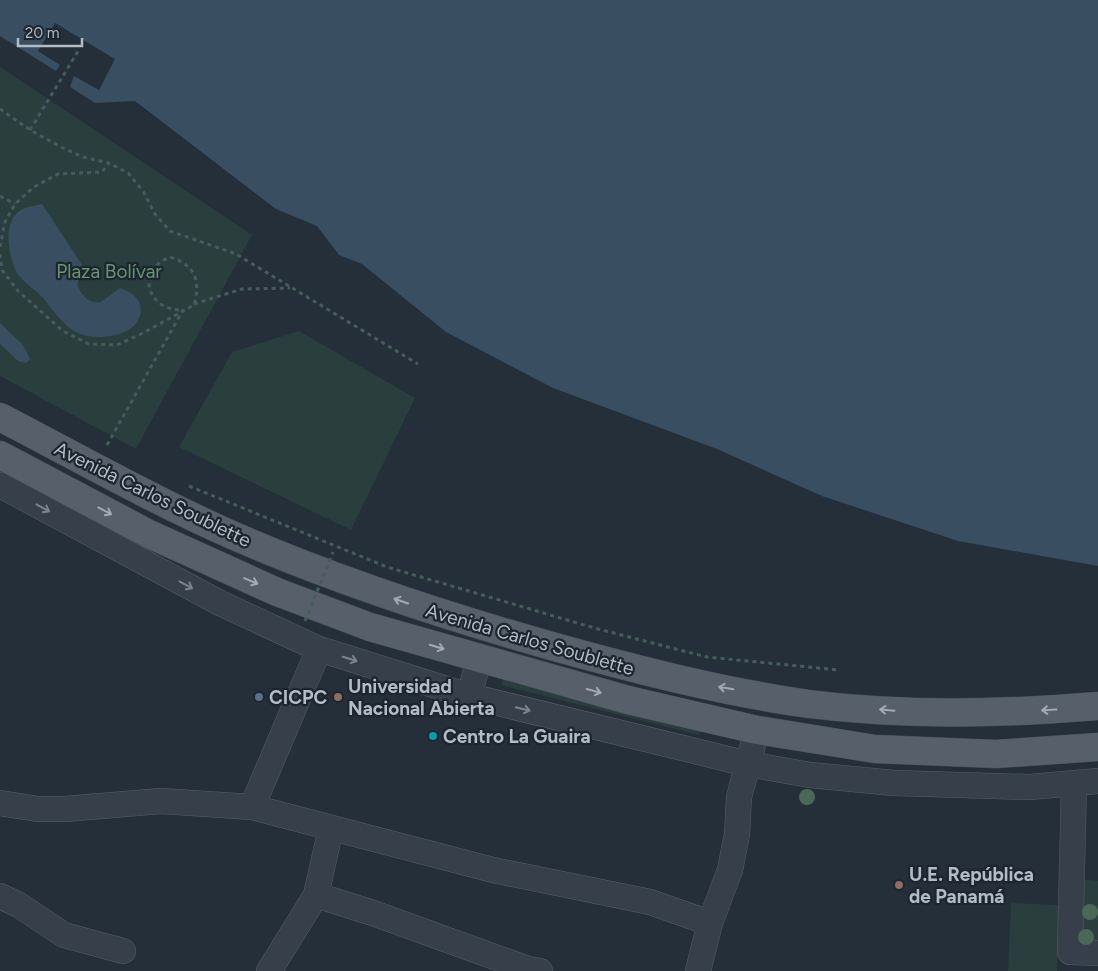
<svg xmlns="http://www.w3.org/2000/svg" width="1098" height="971" font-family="Figtree,sans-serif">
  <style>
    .green { fill: #293e3d }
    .water { fill: #3a4e61 }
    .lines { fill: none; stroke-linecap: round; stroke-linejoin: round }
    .street-casing { stroke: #565e68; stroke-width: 26 }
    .primary-casing { stroke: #444c56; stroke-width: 29 }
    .path { stroke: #485b5c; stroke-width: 3; stroke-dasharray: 4 4; stroke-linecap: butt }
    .street { stroke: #37404a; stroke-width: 25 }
    .primary { stroke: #565f6a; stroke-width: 28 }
    .path-bridge { stroke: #485b5c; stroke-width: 3; stroke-dasharray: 4 4; stroke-linecap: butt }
    .tree { fill: #4b6758 }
    .oneway { stroke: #7b848e }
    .oneway2 { stroke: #a0a9b4 }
    .service-dot { fill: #5c6f8a; stroke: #1d252f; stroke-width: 2 }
    .education-dot { fill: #8d6e63; stroke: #1d252f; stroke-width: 2 }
    .culture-dot { fill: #0f9aa8; stroke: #1d252f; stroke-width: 2 }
    .labels { text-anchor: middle; stroke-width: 4.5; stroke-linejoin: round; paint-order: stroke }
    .park-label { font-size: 19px; fill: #6b9572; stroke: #1d252f }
    .street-label { font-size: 19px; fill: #b3bbc6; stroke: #1d252f }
    .poi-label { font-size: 19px; font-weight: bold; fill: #b3bbc6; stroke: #1d252f; text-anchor: start }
  </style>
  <rect width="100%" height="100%" fill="#242f39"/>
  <!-- green -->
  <path class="green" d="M0,67L252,235L136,449L0,376Z
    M299,331L415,398L351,530L179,447L232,352Z
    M503,680L701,731L699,735L501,685Z
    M1079,879L1098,881V945L1076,944Z
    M1011,903L1059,905L1057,971H1008Z"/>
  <!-- water -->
  <path class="water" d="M0,0H1098V566L958,541L822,496L717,449L553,388L446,332L362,264L339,255L317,226L276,209L135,101L95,103L70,87L74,76L99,90L115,59L55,23L38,51L60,65L56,71L0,36Z
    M42,204L86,271L81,273L77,285C82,295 88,304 101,302L120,288C136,293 147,305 137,322C128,337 94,341 78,333C64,327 53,310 43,298C35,289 22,282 16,271C9,257 3,225 17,213C23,207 34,206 42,204Z
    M0,323L23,345L30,359L26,363L18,361L0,344Z"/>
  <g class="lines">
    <!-- street casing -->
    <g class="street-casing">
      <path id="street" d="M0,485L220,603L319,649L469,696L748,764L810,775L894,783L1030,787L1098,781
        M469,696L479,659
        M1074,783L1070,952L1098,953
        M0,803L38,809H65L161,801L252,807L493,870L650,902L710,923
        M252,807L319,649
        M316,895L373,913L528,969L540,971
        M0,896L19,905L64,935L123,951
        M269,971L316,895L331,828
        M698,971L710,923L730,870L737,834L739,797L757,730"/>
    </g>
    <!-- primary casing -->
    <g class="primary-casing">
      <path id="primary" d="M0,417C77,457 153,500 232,535C337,581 445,616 555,647C638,670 723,692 809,704C904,716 1003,714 1098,706
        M0,455L149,534L277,592L370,627L628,700L757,730L875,749L996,754L1098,747"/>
    </g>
    <!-- path -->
    <path class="path" d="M0,109L30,130L61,147L83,157L109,163L128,173L143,191L155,214L170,231L236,254L418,364
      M30,130L80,48
      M0,196L15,204
      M0,247L5,222L15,204L34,187L58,174L102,172L109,163
      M0,254L2,270L18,291L63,331L89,344L117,345L143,333L194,305C201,280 195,265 170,257C135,271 147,311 183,310
      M194,304L242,289L290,288
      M107,445L183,310
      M189,486L387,567L598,629L707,657L839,670"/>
    <!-- street -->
    <use href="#street" class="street"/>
    <!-- primary -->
    <use href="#primary" class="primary"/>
    <!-- path-bridge -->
    <path class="path-bridge" d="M305,621L333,552"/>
  </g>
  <!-- trees -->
  <g class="tree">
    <circle cx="807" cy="797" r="8"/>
    <circle cx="1090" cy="912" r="8"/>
    <circle cx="1086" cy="937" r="8"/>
  </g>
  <!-- one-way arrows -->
  <defs><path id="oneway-shaft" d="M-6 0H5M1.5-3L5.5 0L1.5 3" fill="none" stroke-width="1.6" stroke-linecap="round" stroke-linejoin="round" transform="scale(1.25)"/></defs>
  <g class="oneway">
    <use href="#oneway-shaft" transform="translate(43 508) rotate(29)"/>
    <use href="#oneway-shaft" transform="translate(186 585) rotate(28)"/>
    <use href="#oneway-shaft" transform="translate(350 659) rotate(17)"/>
    <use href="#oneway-shaft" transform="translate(523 709) rotate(14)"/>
  </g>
  <g class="oneway2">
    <use href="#oneway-shaft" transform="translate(105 511) rotate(28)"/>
    <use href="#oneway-shaft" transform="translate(251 581) rotate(23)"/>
    <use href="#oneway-shaft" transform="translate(401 601) rotate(-161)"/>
    <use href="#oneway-shaft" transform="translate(437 647) rotate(17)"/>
    <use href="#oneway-shaft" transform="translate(726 688) rotate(-170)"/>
    <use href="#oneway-shaft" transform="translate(594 691) rotate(15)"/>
    <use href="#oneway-shaft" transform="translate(887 710) rotate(-175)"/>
    <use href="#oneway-shaft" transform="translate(1049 710) rotate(177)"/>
  </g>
  <!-- markers -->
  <circle class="service-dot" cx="259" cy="697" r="5"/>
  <g class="education-dot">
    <circle cx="338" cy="697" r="5"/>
    <circle cx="899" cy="885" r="5"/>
  </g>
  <circle class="culture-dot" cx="433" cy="736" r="5"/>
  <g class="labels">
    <!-- park labels -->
    <g class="park-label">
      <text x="109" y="278">Plaza Bolívar</text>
    </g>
    <!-- street labels -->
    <g class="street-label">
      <text transform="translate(153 494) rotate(26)" y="7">Avenida Carlos Soublette</text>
      <text transform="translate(530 639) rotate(16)" y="7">Avenida Carlos Soublette</text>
    </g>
    <!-- poi labels -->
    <g class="poi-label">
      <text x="348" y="693">Universidad<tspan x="348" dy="22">Nacional Abierta</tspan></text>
      <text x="269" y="704">CICPC</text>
      <text x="443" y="743">Centro La Guaira</text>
      <text x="909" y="881">U.E. República<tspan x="909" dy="22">de Panamá</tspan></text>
    </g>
  </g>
  <!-- scale -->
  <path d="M18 38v8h64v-8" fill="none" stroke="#b3bbc6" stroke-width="2.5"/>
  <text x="25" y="38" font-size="15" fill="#b3bbc6" stroke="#1d252f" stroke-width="4" paint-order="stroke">20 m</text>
</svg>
